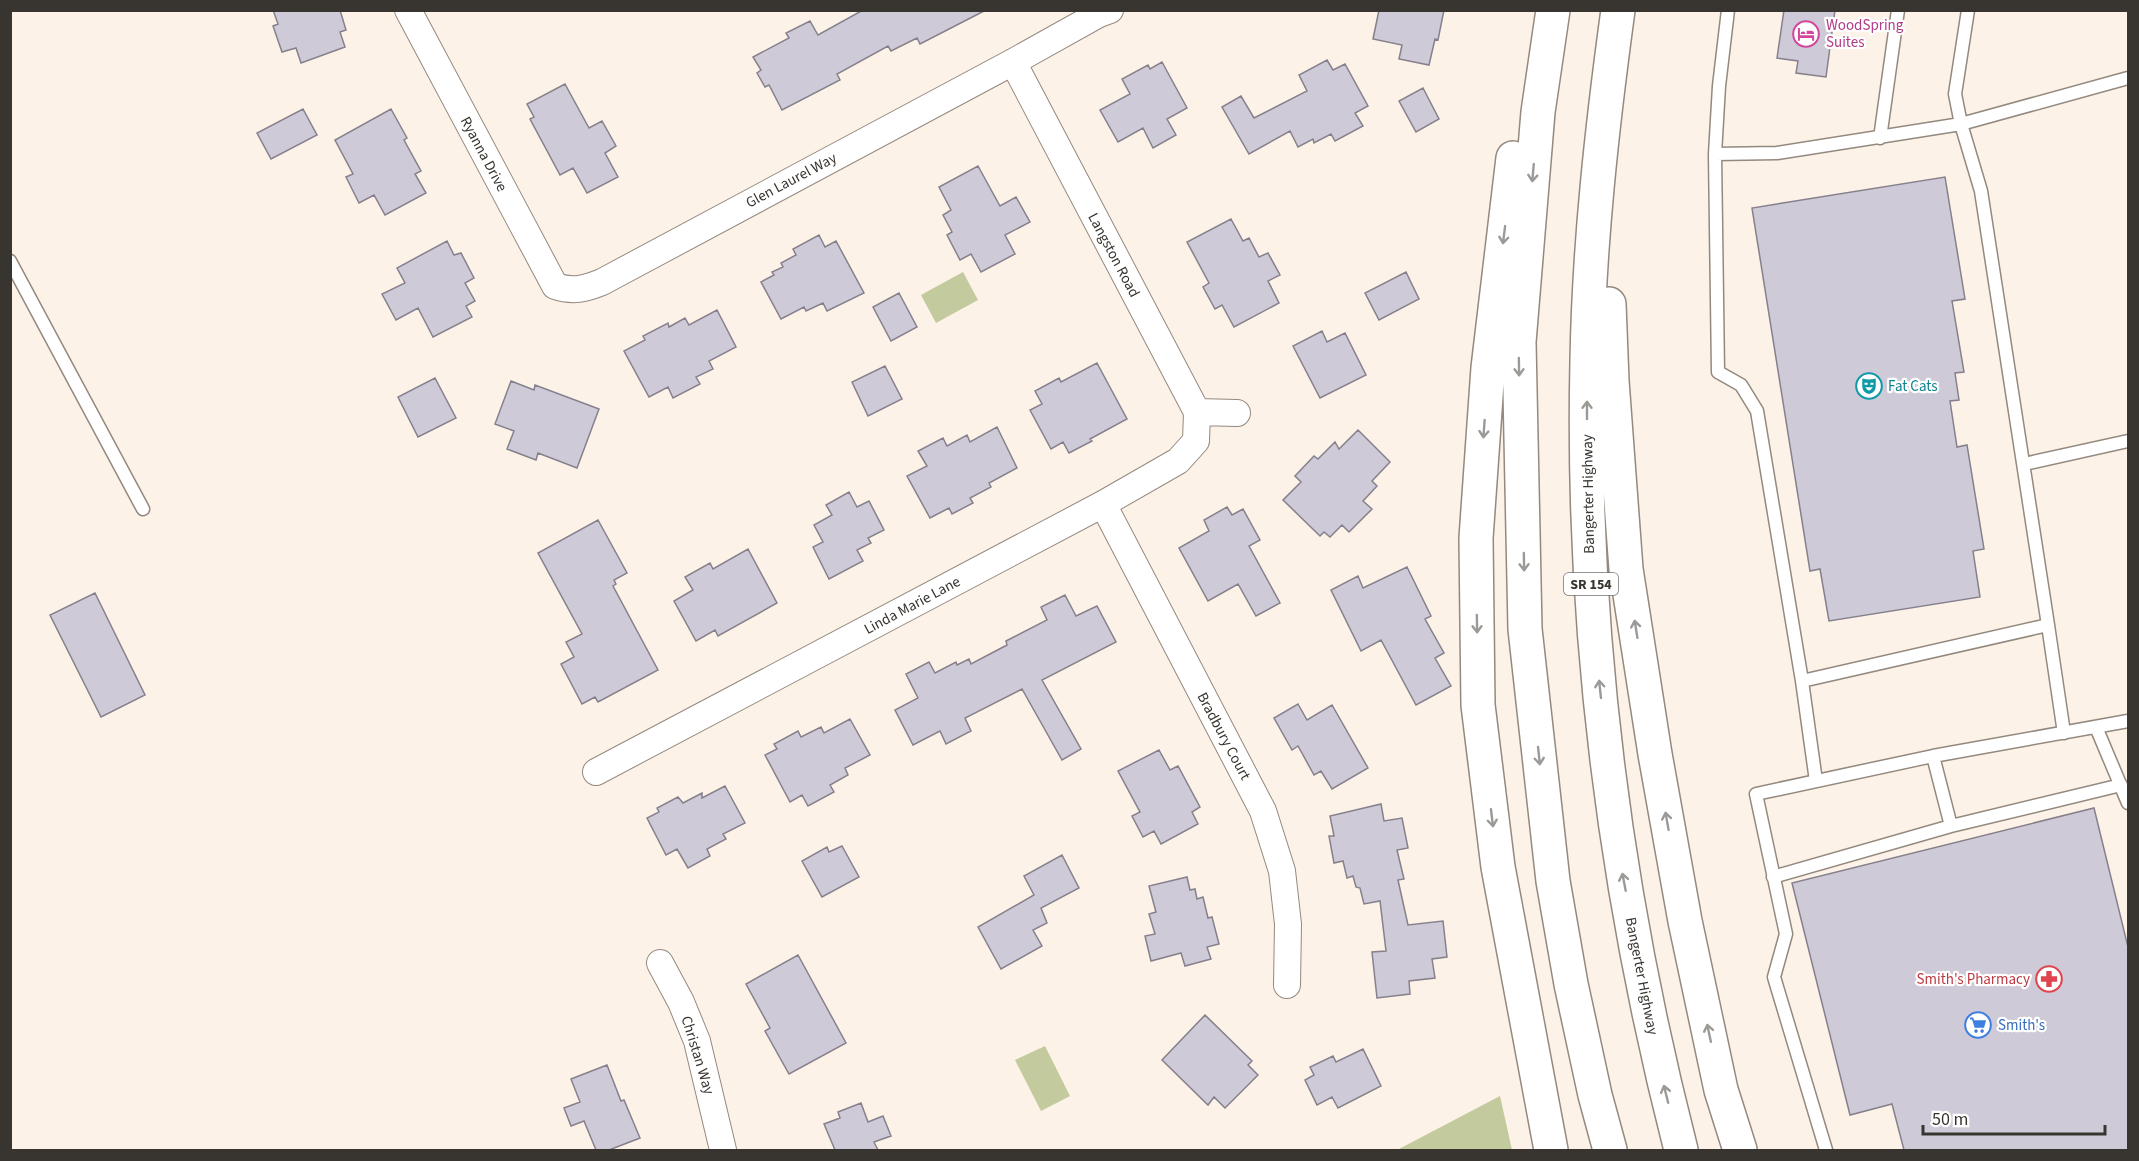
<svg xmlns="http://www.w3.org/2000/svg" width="2139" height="1161" font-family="'Source Sans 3',sans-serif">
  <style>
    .green { fill: #c2ca9e }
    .building { fill: #cfcad7; stroke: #85808c; stroke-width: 1.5 }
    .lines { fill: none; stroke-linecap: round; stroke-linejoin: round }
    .lane-casing { stroke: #93897f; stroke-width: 15 }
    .street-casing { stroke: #93897f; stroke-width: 28 }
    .highway-casing { stroke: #93897f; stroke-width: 36 }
    .lane { stroke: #fff; stroke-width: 12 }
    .street { stroke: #fff; stroke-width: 26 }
    .highway { stroke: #fff; stroke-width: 33 }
    .oneway { stroke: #9c9a97 }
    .labels { text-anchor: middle; stroke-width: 4.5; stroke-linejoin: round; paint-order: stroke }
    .shield { fill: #fff; stroke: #74716d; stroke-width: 1.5 }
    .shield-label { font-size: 14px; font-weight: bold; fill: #38342f }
    .hotel-label { font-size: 15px; fill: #b23c85; stroke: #fff; text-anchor: start }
    .street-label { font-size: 15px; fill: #38342f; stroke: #fff }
    .culture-label { font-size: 15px; fill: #0d838f; stroke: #fff; text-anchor: start }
    .health-label { font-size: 15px; fill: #be3a42; stroke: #fff; text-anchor: end }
    .shop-label { font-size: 15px; fill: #366cbe; stroke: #fff; text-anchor: start }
  </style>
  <rect width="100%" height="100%" fill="#fdf2e7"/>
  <!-- green -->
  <path class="green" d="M963,272L978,300L936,323L921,295Z
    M1045,1046L1070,1096L1041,1111L1015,1060Z
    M1500,1096L1512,1150H1397Z"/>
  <!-- building -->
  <path class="building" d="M273,10H340L346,30L340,32L345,47L301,63L296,48L282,52L273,26L278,24Z
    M863,10H986L920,44L917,38L891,51L888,46L837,74L840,80L782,110L769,85L765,87L757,73L761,70L753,57L789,38L786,33L810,21L818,35Z
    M1379,10H1444L1438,40L1435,39L1429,65L1399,59L1402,45L1373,39Z
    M1784,10H1835L1826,77L1796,73L1798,61L1777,58Z
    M1327,60L1333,70L1345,64L1368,106L1355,113L1363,126L1335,141L1331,134L1314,143L1313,139L1298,147L1290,131L1249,154L1222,107L1241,96L1254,118L1307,91L1299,75Z
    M1162,62L1187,108L1167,119L1176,135L1153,148L1143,128L1118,142L1100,110L1130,94L1122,79L1148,65L1150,69Z
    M565,84L589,128L602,121L616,146L605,153L618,177L587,193L573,168L560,175L530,119L534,117L527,104Z
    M1423,88L1439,119L1416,132L1399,101Z
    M303,109L317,135L271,159L257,133Z
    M391,109L407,138L404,140L421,171L415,174L426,193L385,215L374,195L359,203L346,177L353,174L335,140Z
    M978,166L1000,206L1016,197L1030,222L1005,235L1015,254L981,272L971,254L960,260L947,235L952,232L943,215L951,210L939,187Z
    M1945,177L1965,299L1952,301L1964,372L1955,373L1959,400L1950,401L1957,447L1967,445L1984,549L1973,551L1980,597L1829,621L1820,569L1810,571L1752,208Z
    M1231,219L1243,241L1249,238L1259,257L1268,253L1280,275L1268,281L1279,303L1234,327L1222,305L1215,309L1203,287L1209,283L1187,242Z
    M819,235L825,247L836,241L864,293L827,311L823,303L806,311L804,307L781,319L761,282L774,275L772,272L783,267L781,263L796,255L793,249Z
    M447,241L454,255L461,253L474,278L465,283L475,301L466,306L472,317L433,337L418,308L396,320L382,294L405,283L397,268Z
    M1406,272L1419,299L1379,320L1365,293Z
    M899,293L917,327L891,341L873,307Z
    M717,310L736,347L709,361L713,369L696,377L700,384L673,398L668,387L649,397L624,351L645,340L643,336L668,323L669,327L685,318L689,325Z
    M1322,331L1327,342L1345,333L1366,375L1320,398L1293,346Z
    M1097,363L1127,419L1090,439L1092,441L1069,453L1063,442L1051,449L1030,410L1042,404L1035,391L1059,378L1061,382Z
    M885,366L902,399L868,416L852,382Z
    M435,378L456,418L418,437L398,397Z
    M511,381L534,390L535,385L599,409L577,468L538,453L536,460L507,449L514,431L495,424Z
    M997,427L1017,468L989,483L991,487L970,498L973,503L952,514L949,508L930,518L907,476L927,466L918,451L943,438L947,446L967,435L970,442Z
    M1358,430L1390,462L1372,481L1377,486L1363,501L1372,509L1349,532L1342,525L1330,537L1324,532L1320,536L1283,500L1301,482L1295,476L1314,456L1318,459L1335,442L1339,449Z
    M849,492L857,507L869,501L884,530L868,538L871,543L857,550L863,561L829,579L813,547L823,542L814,525L832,515L826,505Z
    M1227,507L1232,515L1243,509L1260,540L1249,546L1280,603L1256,616L1238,584L1208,601L1179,548L1209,531L1204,520Z
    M598,520L627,573L614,580L616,584L613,586L658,670L598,702L595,697L582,704L561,664L574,657L566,642L582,634L538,553Z
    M748,549L777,603L718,636L715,630L696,641L674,601L693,590L685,577L710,563L713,569Z
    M1407,567L1431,616L1425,619L1444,653L1435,658L1451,686L1416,705L1381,640L1361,651L1331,590L1358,576L1363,588Z
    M95,593L145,695L101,717L50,615Z
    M1065,595L1076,616L1097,606L1116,642L1042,680L1081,749L1062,760L1022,689L965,718L971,731L946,744L940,731L913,745L895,710L918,698L906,674L929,662L935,673L956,662L957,665L969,659L971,664L1007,645L1006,641L1047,620L1041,607Z
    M1298,704L1307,720L1332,705L1368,768L1332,789L1321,771L1314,775L1298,746L1292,750L1274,718Z
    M850,719L870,755L845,768L848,775L830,785L834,792L808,806L802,795L790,802L765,755L777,749L774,744L798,731L801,737L821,727L824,733Z
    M1159,750L1170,770L1178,766L1200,807L1192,812L1198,824L1161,844L1154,831L1143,837L1132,816L1140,812L1118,771Z
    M725,786L745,823L723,834L726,839L707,849L710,856L688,868L677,849L666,855L647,818L659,812L657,808L678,797L683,803L702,793V798Z
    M1381,804L1384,821L1402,818L1408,848L1397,850L1404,879L1398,880L1408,925L1443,921L1447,957L1432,959L1435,978L1409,981L1410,994L1377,998L1372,952L1386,951L1380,901L1364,904L1360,888L1356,887L1353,876L1347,878L1343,861L1334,863L1329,836H1334L1330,816Z
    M2094,808L2128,947V1150H1904L1892,1104L1850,1115L1792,883Z
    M842,846L859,877L822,897L802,861L827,847L829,852Z
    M1062,855L1079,888L1041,908L1047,923L1033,930L1042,946L1001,969L978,927L1034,895L1024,876Z
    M1187,877L1190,890L1195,889L1197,899L1203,897L1208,918L1212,917L1219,944L1207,947L1211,959L1185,966L1181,953L1151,961L1145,936L1155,934L1149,914L1156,912L1149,886Z
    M798,955L846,1043L789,1074L765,1031L770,1028L746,984Z
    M1205,1015L1252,1061L1248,1065L1258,1075L1225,1108L1214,1097L1208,1105L1162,1060Z
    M1363,1049L1381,1086L1338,1108L1332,1097L1317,1105L1305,1080L1314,1075L1310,1067L1333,1056L1336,1062Z
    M607,1065L621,1101L624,1100L640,1138L609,1150H596L584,1121L571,1126L564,1108L580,1102L571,1079Z
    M861,1103L868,1122L883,1116L891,1136L874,1142L878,1150H835L824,1124L840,1118L838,1112Z"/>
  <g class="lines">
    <!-- lane casing -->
    <g class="lane-casing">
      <path id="lane" d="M1968,10L1955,94L1961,124L1981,191L2048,625
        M1880,138L1898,10
        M1715,154L1719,86L1728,10
        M10,261L143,509
        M2024,464L2128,441
        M1802,681L1816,781
        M2096,727L2128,803
        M2064,733L2048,625L1802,681L1757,411L1741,385L1718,372L1715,154L1777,153L1961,124L2128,78
        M1933,756L1951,826
        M1773,877L1951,826L2121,785
        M1826,1150L1774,977L1786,934L1756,794L1933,756L2128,721"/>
    </g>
    <!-- street casing -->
    <g class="street-casing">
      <path id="street" d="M408,10L555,286C573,292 585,289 602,282L1013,62L1099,14L1110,10
        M1197,412L1237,413
        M1103,504L1263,811L1282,871L1288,924L1287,985
        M596,772L1103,504L1178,461L1196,441L1197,412L1013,62
        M660,963L681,1002L697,1041L723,1150"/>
    </g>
    <!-- highway casing -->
    <g class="highway-casing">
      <path id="highway" d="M1553,10L1538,112L1519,342L1525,629L1553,881L1571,984L1595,1095L1610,1150
        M1618,10C1602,127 1589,244 1587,361C1581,627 1615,893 1681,1150
        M1513,158L1488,368L1476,538L1478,705L1498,867L1551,1150
        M1609,304L1612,381L1626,569L1655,754L1685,921L1721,1090L1740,1150"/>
    </g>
    <!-- lane -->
    <use href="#lane" class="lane"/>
    <!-- street -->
    <use href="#street" class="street"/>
    <!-- highway -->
    <use href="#highway" class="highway"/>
  </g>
  <!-- one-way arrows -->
  <defs><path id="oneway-shaft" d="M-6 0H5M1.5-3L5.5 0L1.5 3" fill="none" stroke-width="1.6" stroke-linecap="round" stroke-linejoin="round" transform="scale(1.5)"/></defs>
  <g class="oneway">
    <use href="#oneway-shaft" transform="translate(1533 173) rotate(95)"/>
    <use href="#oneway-shaft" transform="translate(1504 235) rotate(97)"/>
    <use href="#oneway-shaft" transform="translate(1519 367) rotate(89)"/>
    <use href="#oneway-shaft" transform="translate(1587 410) rotate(-90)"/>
    <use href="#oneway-shaft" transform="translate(1484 429) rotate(94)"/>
    <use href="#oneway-shaft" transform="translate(1524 562) rotate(89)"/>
    <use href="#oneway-shaft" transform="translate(1477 624) rotate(89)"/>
    <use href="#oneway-shaft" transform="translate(1636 629) rotate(-99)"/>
    <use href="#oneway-shaft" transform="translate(1600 689) rotate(-96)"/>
    <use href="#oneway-shaft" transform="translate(1539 756) rotate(84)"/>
    <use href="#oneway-shaft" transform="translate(1492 818) rotate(83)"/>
    <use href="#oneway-shaft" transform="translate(1667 821) rotate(-100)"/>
    <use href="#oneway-shaft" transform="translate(1624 882) rotate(-101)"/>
    <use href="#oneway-shaft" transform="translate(1709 1033) rotate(-102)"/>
    <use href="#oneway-shaft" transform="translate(1666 1094) rotate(-104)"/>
  </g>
  <!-- icons -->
  <defs>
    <g id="hotel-ring" transform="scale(1.35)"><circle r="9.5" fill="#fff" stroke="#d1479c" stroke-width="1.5"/><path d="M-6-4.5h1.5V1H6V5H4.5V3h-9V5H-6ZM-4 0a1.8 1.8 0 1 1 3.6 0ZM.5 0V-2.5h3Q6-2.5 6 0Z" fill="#d1479c"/></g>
    <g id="theatre-ring" transform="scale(1.35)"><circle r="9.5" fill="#fff" stroke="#0f9aa8" stroke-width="1.5"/><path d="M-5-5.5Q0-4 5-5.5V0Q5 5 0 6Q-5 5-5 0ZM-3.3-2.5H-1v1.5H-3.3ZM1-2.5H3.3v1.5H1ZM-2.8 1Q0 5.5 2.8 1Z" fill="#0f9aa8"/></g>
    <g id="pharmacy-ring" transform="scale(1.35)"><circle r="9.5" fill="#fff" stroke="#e0444e" stroke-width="1.5"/><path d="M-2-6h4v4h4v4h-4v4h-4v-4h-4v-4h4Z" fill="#e0444e"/></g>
    <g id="supermarket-ring" transform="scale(1.35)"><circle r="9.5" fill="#fff" stroke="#3f7fe0" stroke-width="1.5"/><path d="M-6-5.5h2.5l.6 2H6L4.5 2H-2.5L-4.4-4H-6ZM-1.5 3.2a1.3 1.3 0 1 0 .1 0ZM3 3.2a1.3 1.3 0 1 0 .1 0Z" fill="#3f7fe0"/></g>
  </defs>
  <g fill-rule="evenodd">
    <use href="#hotel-ring" x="1806" y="34"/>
    <use href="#theatre-ring" x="1869" y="386"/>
    <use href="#pharmacy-ring" x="2049" y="979"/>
    <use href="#supermarket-ring" x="1978" y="1025"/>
  </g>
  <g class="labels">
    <!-- shield labels -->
    <rect class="shield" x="1564" y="573" width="54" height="22" rx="4.5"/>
    <g class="shield-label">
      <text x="1591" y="589">SR 154</text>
    </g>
    <!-- hotel labels -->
    <g class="hotel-label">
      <text x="1826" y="30">WoodSpring<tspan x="1826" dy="17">Suites</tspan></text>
    </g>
    <!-- street labels -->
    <g class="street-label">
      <text transform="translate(484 154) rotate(62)" y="5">Ryanna Drive</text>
      <text transform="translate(791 180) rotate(-28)" y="5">Glen Laurel Way</text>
      <text transform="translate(1114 255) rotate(62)" y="5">Langston Road</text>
      <text transform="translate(1588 494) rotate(-91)" y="5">Bangerter Highway</text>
      <text transform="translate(912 605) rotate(-28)" y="5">Linda Marie Lane</text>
      <text transform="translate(1224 736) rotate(62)" y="5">Bradbury Court</text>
      <text transform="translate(1642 976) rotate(79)" y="5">Bangerter Highway</text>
      <text transform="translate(698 1055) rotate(73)" y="5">Christan Way</text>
    </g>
    <!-- culture labels -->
    <g class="culture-label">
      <text x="1888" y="391">Fat Cats</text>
    </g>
    <!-- health labels -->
    <g class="health-label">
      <text x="2030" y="984">Smith's Pharmacy</text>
    </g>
    <!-- shop labels -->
    <g class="shop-label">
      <text x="1998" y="1030">Smith's</text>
    </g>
  </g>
  <!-- border -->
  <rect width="2139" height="1161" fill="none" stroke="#38342f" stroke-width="24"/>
  <!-- scale -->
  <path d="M1923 1125v9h182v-9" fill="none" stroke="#38342f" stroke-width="3"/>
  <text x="1932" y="1125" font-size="18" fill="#38342f" stroke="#ffffff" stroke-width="4.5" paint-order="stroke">50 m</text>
</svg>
